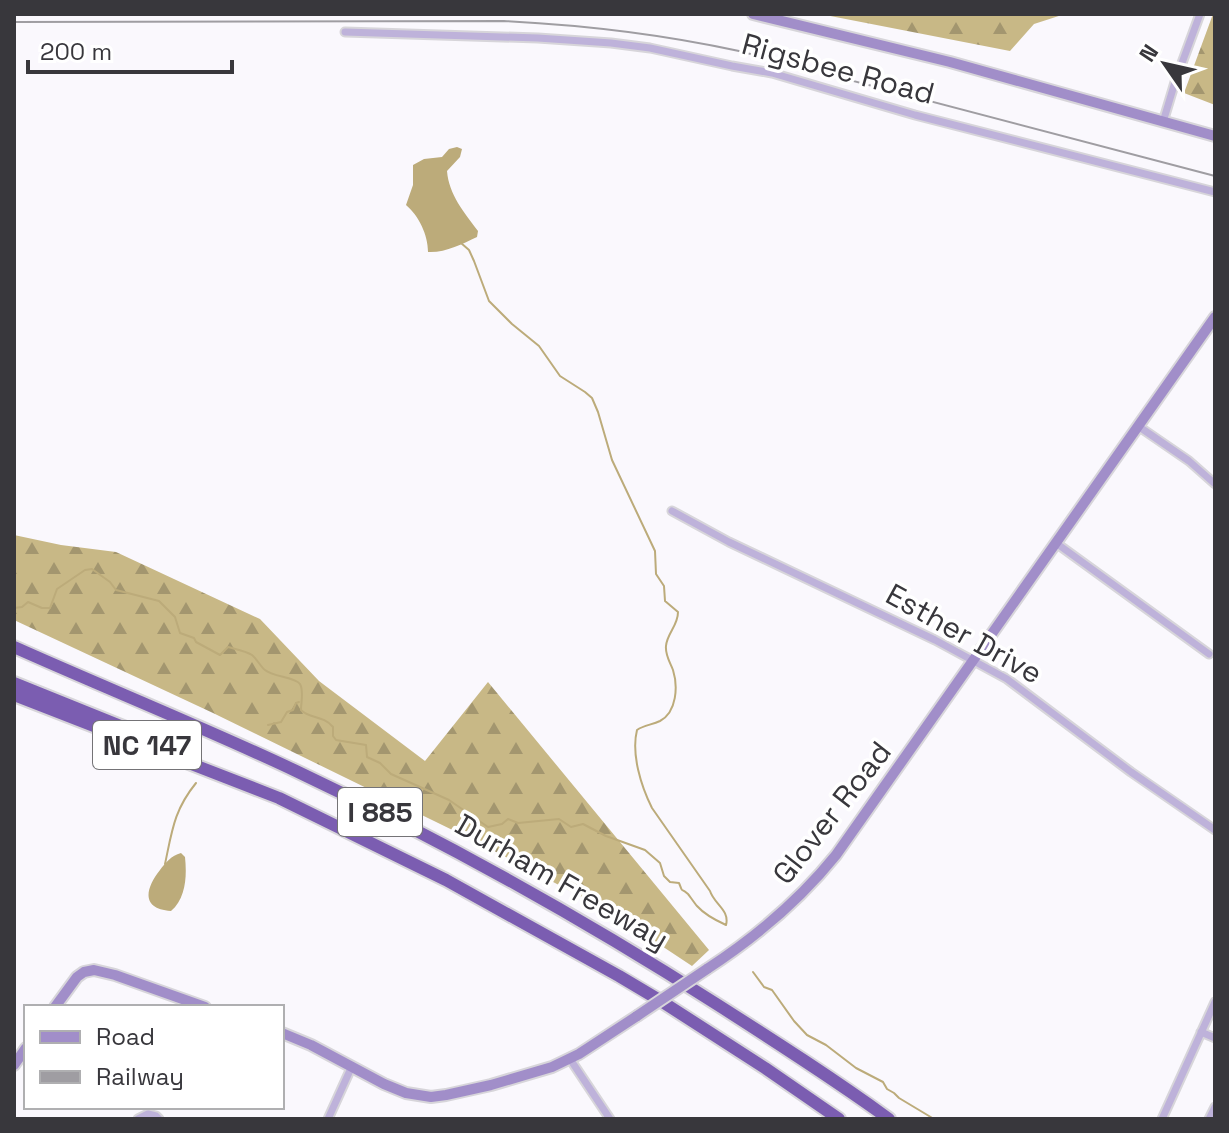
<svg xmlns="http://www.w3.org/2000/svg" width="1229" height="1133" font-family="'Space Grotesk',sans-serif">
  <style>
    .forest { fill: url(#forest-firs) }
    .water { fill: #bcab7a }
    .lines { fill: none; stroke-linecap: round; stroke-linejoin: round }
    .stream { stroke: #bcab7a; stroke-width: 2 }
    .street-casing { stroke: #d7d5da; stroke-width: 11 }
    .secondary-casing { stroke: #d7d5da; stroke-width: 14 }
    .highway-casing { stroke: #d7d5da; stroke-width: 16 }
    .street { stroke: #beb2da; stroke-width: 7 }
    .secondary { stroke: #a18ec9; stroke-width: 10 }
    .highway { stroke: #7b5db1; stroke-width: 12 }
    .rail { stroke: #9f9da2; stroke-width: 2 }
    .secondary-bridge-casing { stroke: #d7d5da; stroke-width: 14; stroke-linecap: butt }
    .secondary-bridge { stroke: #a18ec9; stroke-width: 10 }
    .labels { text-anchor: middle; stroke-width: 7; stroke-linejoin: round; paint-order: stroke }
    .shield { fill: #fff; stroke: #747376; stroke-width: 2 }
    .shield-label { font-size: 28px; font-weight: bold; fill: #38373c }
    .street-label { font-size: 30px; fill: #38373c; stroke: #fff }
  </style>
  <defs>
    <pattern id="forest-firs" width="22" height="20" patternUnits="userSpaceOnUse" patternTransform="scale(2)"><rect width="22" height="20" fill="#c8b886"/><path d="M5 1l3.5 6h-7zM16 11l3.5 6h-7z" fill="#a3966f"/></pattern>
  </defs>
  <rect width="100%" height="100%" fill="#faf8fd"/>
  <!-- forest -->
  <path class="forest" d="M820,14H1065L1034,24L1010,51Z
    M1213,14H1215V105L1184,93Z
    M14,535L61,545L116,552L260,619L319,681L425,761L488,682L709,950L692,966L612,913L477,842L213,713L14,620Z"/>
  <!-- water -->
  <path class="water" d="M457,147L462,149L460,157L447,171C449,195 464,212 478,231L477,237C462,244 445,253 428,252C428,235 419,216 406,205L413,185V165L424,159L442,157L449,149Z
    M181,853L185,857C187,876 186,898 171,911C141,909 145,889 160,870C166,862 171,856 181,853Z"/>
  <g class="lines">
    <!-- stream -->
    <path class="stream" d="M14,608L22,607L28,602L42,608H50L57,589L85,570L92,569L110,582L116,590L159,601L175,617L180,633L194,638L196,642L220,655L228,647C235,649 246,651 252,655C257,659 260,666 265,670C273,677 295,677 300,684C304,691 301,702 301,710C310,719 323,715 333,727V736L336,740L366,745L367,757L380,763L391,774L449,800L488,827L502,824L508,819L518,823L559,819L571,827L583,824L606,836L645,850L660,863L664,876L670,882L679,883C684,895 679,886 688,894C689,895 695,904 697,906C705,915 715,920 726,925C730,910 714,904 710,891L652,808C641,786 631,754 637,730C644,725 652,725 660,721C677,712 678,686 673,670C670,662 665,655 666,646C667,633 678,626 678,612L665,601L664,586L656,574L655,551L612,460L598,412L592,398L585,392L560,376L539,346L512,324L489,301L474,261L469,250L461,243
      M268,725L281,722L287,712L293,710L296,703L299,702
      M165,864C172,831 174,810 196,783
      M753,972L764,987L772,990L794,1021L807,1035L826,1045L856,1068L883,1082L887,1089L894,1093L899,1098L934,1119"/>
    <!-- street casing -->
    <g class="street-casing">
      <path id="street" d="M345,32L538,38L611,43L650,48L732,66L772,73L915,115L1215,192
        M1163,122L1175,82L1200,14
        M1138,426L1189,461L1215,484
        M672,511L729,542L935,640L1007,679L1131,772L1215,830
        M1056,543L1209,654
        M1201,1032L1215,1038
        M570,1059L610,1119
        M138,1119L148,1114L156,1116L159,1119
        M328,1119L352,1066
        M1162,1119L1215,1002
        M1209,1119L1215,1107"/>
    </g>
    <!-- secondary casing -->
    <g class="secondary-casing">
      <path id="secondary" d="M753,14L950,62L1215,136
        M707,969C756,937 799,901 836,855L1215,317
        M55,1007L77,977L84,972L94,970L115,975L205,1007
        M282,1033L311,1045L384,1084L406,1093L431,1097L446,1095L491,1085L552,1067L579,1054L637,1016
        M14,1065L26,1048"/>
    </g>
    <!-- highway casing -->
    <g class="highway-casing">
      <path id="highway" d="M14,647C108,689 203,727 296,771C442,840 582,918 718,1005C776,1042 834,1079 889,1119
        M14,683L148,737
        M14,695L279,798L446,880L619,976L661,1001L765,1068L839,1119"/>
    </g>
    <!-- street -->
    <use href="#street" class="street"/>
    <!-- secondary -->
    <use href="#secondary" class="secondary"/>
    <!-- highway -->
    <use href="#highway" class="highway"/>
    <!-- rail -->
    <path class="rail" d="M14,22L504,21C583,25 661,34 739,51L1215,176"/>
    <!-- secondary-bridge casing -->
    <g class="secondary-bridge-casing">
      <path id="secondary-bridge" d="M637,1016L707,969"/>
    </g>
    <!-- secondary-bridge -->
    <use href="#secondary-bridge" class="secondary-bridge"/>
  </g>
  <g class="labels">
    <!-- shield labels -->
    <g class="shield">
      <rect x="93" y="721" width="108" height="48" rx="6"/>
      <rect x="338" y="788" width="84" height="48" rx="6"/>
    </g>
    <g class="shield-label">
      <text x="147" y="755">NC 147</text>
      <text x="380" y="822">I 885</text>
    </g>
    <!-- street labels -->
    <g class="street-label">
      <text transform="translate(838 69) rotate(15)" y="10">Rigsbee Road</text>
      <text transform="translate(964 634) rotate(29)" y="10">Esther Drive</text>
      <text transform="translate(832 813) rotate(-52)" y="10">Glover Road</text>
      <text transform="translate(562 882) rotate(30)" y="10">Durham Freeway</text>
    </g>
  </g>
  <!-- border -->
  <rect width="1229" height="1133" fill="none" stroke="#38373c" stroke-width="32"/>
  <!-- legend -->
  <rect x="24" y="1005" width="260" height="104" fill="#ffffff" stroke="#afafb1" stroke-width="2"/>
  <rect x="40" y="1031" width="40" height="12" fill="#a18ec9" stroke="#afafb1" stroke-width="2"/>
  <text x="96" y="1045" font-size="24" fill="#38373c">Road</text>
  <rect x="40" y="1071" width="40" height="12" fill="#9f9da2" stroke="#afafb1" stroke-width="2"/>
  <text x="96" y="1085" font-size="24" fill="#38373c">Railway</text>
  <!-- north arrow -->
  <g transform="translate(1165 64) rotate(304)" stroke="#ffffff" stroke-width="6" paint-order="stroke">
  <path d="M0-6L14 30L0 20L-14 30Z" fill="#38373c"/>
  <text y="-12" font-size="22" font-weight="bold" text-anchor="middle" fill="#38373c">N</text>
  </g>
  <!-- scale -->
  <path d="M28 60v12h204v-12" fill="none" stroke="#38373c" stroke-width="4"/>
  <text x="40" y="60" font-size="24" fill="#38373c" stroke="#ffffff" stroke-width="6" paint-order="stroke">200 m</text>
</svg>
